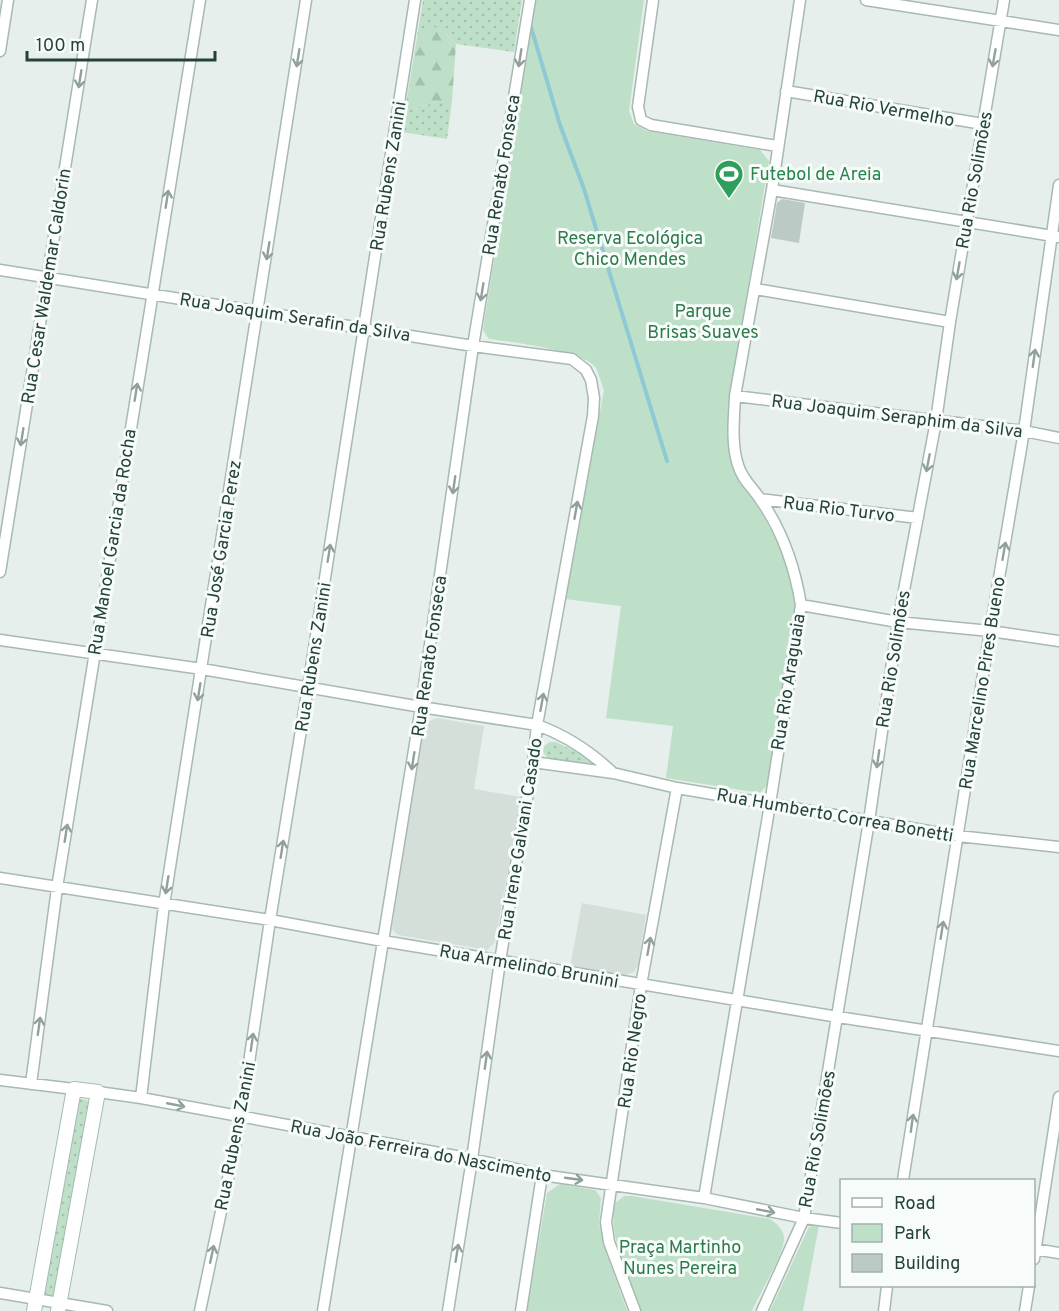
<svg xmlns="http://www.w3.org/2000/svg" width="1059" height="1311" font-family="Overpass,sans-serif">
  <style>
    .built { fill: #d4dfda }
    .grass { fill: url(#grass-dots) }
    .forest { fill: url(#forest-firs) }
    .park { fill: #bfe0c8 }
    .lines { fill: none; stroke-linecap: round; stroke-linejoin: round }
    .stream { stroke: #8ec9d4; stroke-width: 4 }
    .building { fill: #bbcac4 }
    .street-casing { stroke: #a8b8b2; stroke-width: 13 }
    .secondary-casing { stroke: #a4bbb3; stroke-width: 16 }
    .street { stroke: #fff; stroke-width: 10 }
    .secondary { stroke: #fff; stroke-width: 14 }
    .oneway { stroke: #92a09c }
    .labels { text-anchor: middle; stroke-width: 6; stroke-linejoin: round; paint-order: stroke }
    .street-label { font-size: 18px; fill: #24423a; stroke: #f7fbf9 }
    .leisure-label { font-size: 18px; fill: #27864d; stroke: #f7fbf9; text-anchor: start }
    .park-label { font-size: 18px; fill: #2d7a4b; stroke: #f7fbf9 }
  </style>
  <defs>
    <pattern id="grass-dots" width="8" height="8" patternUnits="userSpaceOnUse" patternTransform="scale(1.5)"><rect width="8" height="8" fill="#bfe0c8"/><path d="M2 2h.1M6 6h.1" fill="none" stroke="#a4c1ad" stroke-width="1.8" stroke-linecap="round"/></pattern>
    <pattern id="forest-firs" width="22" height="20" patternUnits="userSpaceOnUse" patternTransform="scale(1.5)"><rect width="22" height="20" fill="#bfe0c8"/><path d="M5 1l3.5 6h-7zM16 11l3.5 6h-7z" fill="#a4c1ad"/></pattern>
  </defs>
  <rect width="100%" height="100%" fill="#e6efeb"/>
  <!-- built -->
  <path class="built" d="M437,718L484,726L474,789L521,797L495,942L487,950L398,935L392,929L421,734L427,722Z
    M582,903L646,915L638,965L634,972L623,976L570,967Z"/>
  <!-- grass -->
  <path class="grass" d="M423,0H522L514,52L456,44L444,32L417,37Z
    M437,101H452L447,139L402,132L405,110H415Z
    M550,742H556L594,760L596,765L594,768L548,758C541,752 542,746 550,742Z
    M80,1099L87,1100L90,1107L55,1295L53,1297L41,1295L77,1101Z"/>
  <!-- forest -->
  <path class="forest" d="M433,26L444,32L456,44L452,101H437L415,110H405L417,37L423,30Z"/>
  <!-- park -->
  <path class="park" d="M535,0H644L629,111L634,124L647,131L760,150L769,161C760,215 751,269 742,323C735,365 723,424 732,464C736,480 746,490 755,503C775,534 792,567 795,604L768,784L760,793L666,778L673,726L606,718L621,606L565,599L604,390C601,383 599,374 596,368C585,351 511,342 489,339L483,330Z
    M560,1184L595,1190L601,1198L599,1223L604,1246L627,1311H527L547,1193Z
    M624,1196H632L770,1219C776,1223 783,1229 784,1237C786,1251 758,1296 752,1311H641C629,1277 609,1241 614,1204Z
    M819,1225L803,1311H770L809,1227Z"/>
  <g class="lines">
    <!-- stream -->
    <path class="stream" d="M531,27L560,125L584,189L667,461"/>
  </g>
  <!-- building -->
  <path class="building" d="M782,199L805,203L799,243L771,238L777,203Z"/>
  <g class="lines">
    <!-- street casing -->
    <g class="street-casing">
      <path id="street" d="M653,0L638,107L641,120L651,125L777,146
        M866,0L1059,30
        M0,51L8,0
        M786,91L983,124
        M772,190L1059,237
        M0,270L473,346L572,359L586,370L591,380L594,398L593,416L537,725L533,762L500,961L472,1159L448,1311
        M755,289L950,322
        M735,396L1024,431L1059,438
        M760,499L918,518
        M0,572L92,0
        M801,605L898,622L990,631L1059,641
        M0,640L202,669L421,707L537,725C565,735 592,753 613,773
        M533,762L613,773L677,788L958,836L1059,847
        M0,878L270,920L383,941L838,1017L1059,1051
        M0,1080L74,1089
        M31,1084L57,888L200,0
        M98,1092L141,1098L472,1159L542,1175L704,1198L804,1218L842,1223
        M141,1098L164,905L306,0
        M903,1180L990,631L1024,431L1059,185
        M704,1198L770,804L801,605C795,568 782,530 760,499C752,487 742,479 738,465C731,443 734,419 735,396L772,190L800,0
        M1034,1249L1059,1253
        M1034,1259L1059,1097
        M0,1293L107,1311
        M200,1311L241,1117L270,920L308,687L415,0
        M323,1311L421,707L473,346L530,0
        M521,1311L542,1175
        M635,1311L609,1242L606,1222L641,985L677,788
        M762,1311L804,1218L869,821L898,622L936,421L950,322L1004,0
        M884,1311L887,1286
        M1025,1311L1029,1286"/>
    </g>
    <!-- secondary casing -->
    <g class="secondary-casing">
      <path id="secondary" d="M34,1311L74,1089L98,1092L58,1311"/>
    </g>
    <!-- street -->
    <use href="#street" class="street"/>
    <!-- secondary -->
    <use href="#secondary" class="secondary"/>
  </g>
  <!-- one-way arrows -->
  <defs><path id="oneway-shaft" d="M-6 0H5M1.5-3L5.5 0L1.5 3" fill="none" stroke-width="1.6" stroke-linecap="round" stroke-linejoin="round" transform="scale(1.5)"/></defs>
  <g class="oneway">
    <use href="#oneway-shaft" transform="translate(298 58) rotate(99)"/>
    <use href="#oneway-shaft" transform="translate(520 58) rotate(99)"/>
    <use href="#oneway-shaft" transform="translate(994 58) rotate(100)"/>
    <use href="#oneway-shaft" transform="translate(80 79) rotate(99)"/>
    <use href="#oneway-shaft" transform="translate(167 199) rotate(-81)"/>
    <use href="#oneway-shaft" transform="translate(268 251) rotate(99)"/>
    <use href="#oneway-shaft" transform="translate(958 271) rotate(100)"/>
    <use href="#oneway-shaft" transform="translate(482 292) rotate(99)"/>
    <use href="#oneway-shaft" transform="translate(1034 358) rotate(-82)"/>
    <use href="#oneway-shaft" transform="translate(136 392) rotate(-81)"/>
    <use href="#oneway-shaft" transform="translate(22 437) rotate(99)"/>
    <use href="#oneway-shaft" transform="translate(928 463) rotate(101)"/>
    <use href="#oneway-shaft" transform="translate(454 485) rotate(98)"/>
    <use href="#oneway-shaft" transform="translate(576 510) rotate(-80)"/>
    <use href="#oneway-shaft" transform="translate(1004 551) rotate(-80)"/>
    <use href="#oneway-shaft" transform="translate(329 553) rotate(-81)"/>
    <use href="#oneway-shaft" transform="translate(199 692) rotate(99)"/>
    <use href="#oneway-shaft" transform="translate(542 702) rotate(-80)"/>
    <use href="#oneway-shaft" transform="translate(878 759) rotate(98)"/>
    <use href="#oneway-shaft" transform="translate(413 761) rotate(99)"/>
    <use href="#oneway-shaft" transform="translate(66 833) rotate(-81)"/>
    <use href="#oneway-shaft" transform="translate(282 849) rotate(-81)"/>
    <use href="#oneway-shaft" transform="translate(167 885) rotate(99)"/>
    <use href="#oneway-shaft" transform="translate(942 930) rotate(-81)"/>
    <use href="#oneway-shaft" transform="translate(649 946) rotate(-80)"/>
    <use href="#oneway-shaft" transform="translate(39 1026) rotate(-82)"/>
    <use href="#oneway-shaft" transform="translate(252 1042) rotate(-82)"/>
    <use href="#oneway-shaft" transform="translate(486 1060) rotate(-82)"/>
    <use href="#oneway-shaft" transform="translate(176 1105) rotate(11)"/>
    <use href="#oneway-shaft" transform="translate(912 1123) rotate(-82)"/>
    <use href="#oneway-shaft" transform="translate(574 1179) rotate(8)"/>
    <use href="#oneway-shaft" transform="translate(766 1211) rotate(11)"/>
    <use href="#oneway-shaft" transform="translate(457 1253) rotate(-81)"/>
    <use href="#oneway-shaft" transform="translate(212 1254) rotate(-78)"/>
  </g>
  <!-- icons -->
  <defs>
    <g id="stadium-pin" transform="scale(1.5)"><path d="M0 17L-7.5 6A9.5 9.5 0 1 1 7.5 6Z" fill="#2e9e5b" stroke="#f7fbf9"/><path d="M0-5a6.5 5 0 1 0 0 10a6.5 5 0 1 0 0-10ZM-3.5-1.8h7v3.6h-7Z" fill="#fff"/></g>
  </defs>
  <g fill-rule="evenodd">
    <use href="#stadium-pin" x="729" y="174"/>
  </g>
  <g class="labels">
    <!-- street labels -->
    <g class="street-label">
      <text transform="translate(884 108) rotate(10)" y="6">Rua Rio Vermelho</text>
      <text transform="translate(501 175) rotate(-81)" y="6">Rua Renato Fonseca</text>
      <text transform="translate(388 176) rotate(-81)" y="6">Rua Rubens Zanini</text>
      <text transform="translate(974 180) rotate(-80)" y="6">Rua Rio Solimões</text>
      <text transform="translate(46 286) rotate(-81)" y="6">Rua Cesar Waldemar Caldorin</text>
      <text transform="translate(295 317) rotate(9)" y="6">Rua Joaquim Serafin da Silva</text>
      <text transform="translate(897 416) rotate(7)" y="6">Rua Joaquim Seraphim da Silva</text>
      <text transform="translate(839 509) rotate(7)" y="6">Rua Rio Turvo</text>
      <text transform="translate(112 542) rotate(-81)" y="6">Rua Manoel Garcia da Rocha</text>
      <text transform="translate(221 549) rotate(-81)" y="6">Rua José Garcia Perez</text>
      <text transform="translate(429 656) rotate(-82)" y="6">Rua Renato Fonseca</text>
      <text transform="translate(313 657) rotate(-81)" y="6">Rua Rubens Zanini</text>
      <text transform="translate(893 659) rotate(-81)" y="6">Rua Rio Solimões</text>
      <text transform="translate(788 682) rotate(-81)" y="6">Rua Rio Araguaia</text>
      <text transform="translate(982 683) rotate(-81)" y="6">Rua Marcelino Pires Bueno</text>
      <text transform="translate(835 815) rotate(10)" y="6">Rua Humberto Correa Bonetti</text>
      <text transform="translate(520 839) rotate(-81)" y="6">Rua Irene Galvani Casado</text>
      <text transform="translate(529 966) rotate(10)" y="6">Rua Armelindo Brunini</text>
      <text transform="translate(632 1051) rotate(-82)" y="6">Rua Rio Negro</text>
      <text transform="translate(235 1136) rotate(-79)" y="6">Rua Rubens Zanini</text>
      <text transform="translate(817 1139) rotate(-80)" y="6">Rua Rio Solimões</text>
      <text transform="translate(421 1151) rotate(11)" y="6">Rua João Ferreira do Nascimento</text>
    </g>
    <!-- leisure labels -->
    <g class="leisure-label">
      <text x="750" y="180">Futebol de Areia</text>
    </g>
    <!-- park labels -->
    <g class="park-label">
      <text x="630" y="244">Reserva Ecológica<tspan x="630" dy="21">Chico Mendes</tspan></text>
      <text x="703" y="317">Parque<tspan x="703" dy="21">Brisas Suaves</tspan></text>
      <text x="680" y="1253">Praça Martinho<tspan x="680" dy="21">Nunes Pereira</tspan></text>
    </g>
  </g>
  <!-- legend -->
  <rect x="840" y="1179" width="195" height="108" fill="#f7fbf9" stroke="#a3b1ad" stroke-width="1.5"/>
  <rect x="852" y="1198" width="30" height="9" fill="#ffffff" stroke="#a3b1ad" stroke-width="1.5"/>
  <text x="894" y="1209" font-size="18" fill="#24423a">Road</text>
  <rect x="852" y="1224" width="30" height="18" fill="#bfe0c8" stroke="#a3b1ad" stroke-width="1.5"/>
  <text x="894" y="1239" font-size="18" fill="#24423a">Park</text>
  <rect x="852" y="1254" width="30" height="18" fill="#bbcac4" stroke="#a3b1ad" stroke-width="1.5"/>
  <text x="894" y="1269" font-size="18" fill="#24423a">Building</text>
  <!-- scale -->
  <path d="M27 51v9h188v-9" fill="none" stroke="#24423a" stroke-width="3"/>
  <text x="36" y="51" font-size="18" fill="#24423a" stroke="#f7fbf9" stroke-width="4.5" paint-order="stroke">100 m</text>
</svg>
